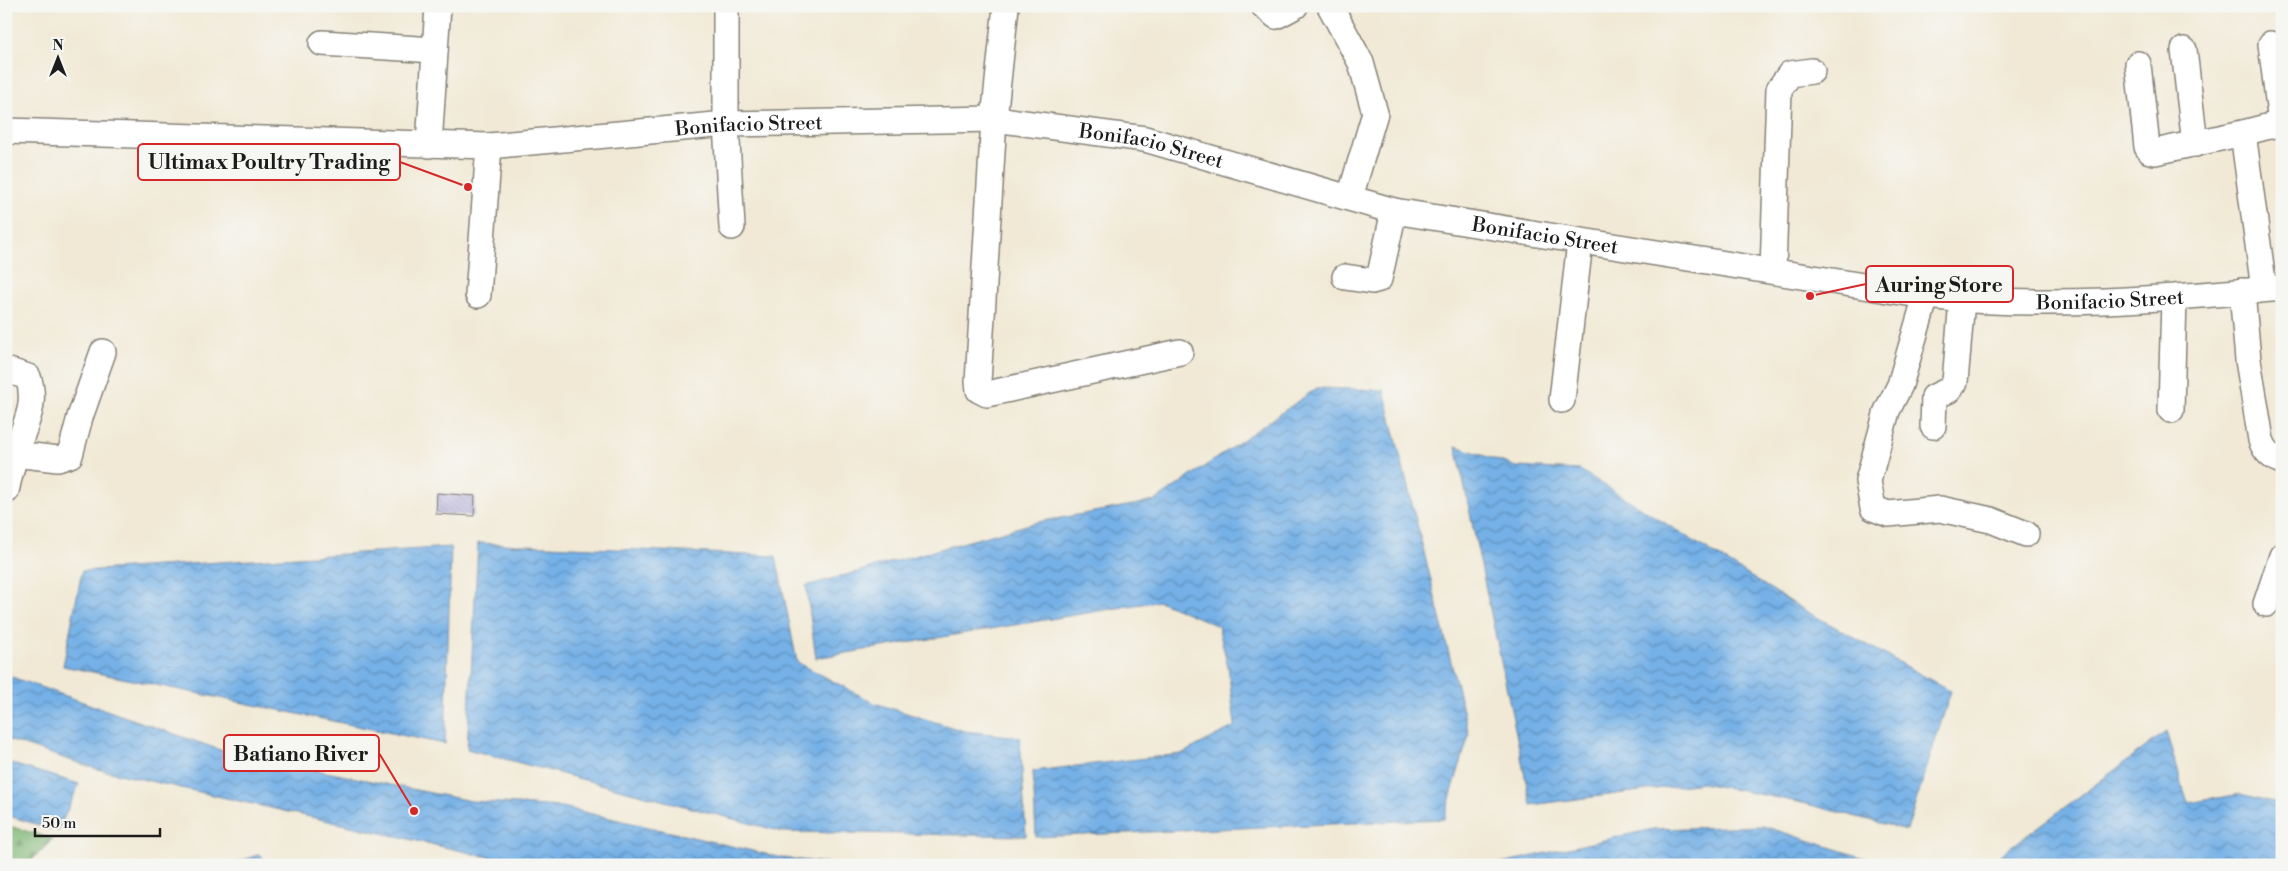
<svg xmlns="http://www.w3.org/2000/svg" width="2288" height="871" font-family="'Libre Bodoni',serif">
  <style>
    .forest { fill: url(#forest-firs); stroke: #4d6948 }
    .water { fill: url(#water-waves); stroke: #486681 }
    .building { fill: url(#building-back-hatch) }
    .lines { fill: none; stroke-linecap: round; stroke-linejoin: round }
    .minor-casing { stroke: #868278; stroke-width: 28 }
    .minor { stroke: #fff; stroke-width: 25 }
    .labels { text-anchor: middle; stroke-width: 4; stroke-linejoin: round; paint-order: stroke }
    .street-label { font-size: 20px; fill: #1c1c1c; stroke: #f6f6f2 }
    .leader { fill: none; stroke: #d62828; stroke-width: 2 }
    .callout-dot { fill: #d62828; stroke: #f6f6f2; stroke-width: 2 }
    .callout { fill: #f6f6f2; stroke: #d62828; stroke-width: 2 }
    .callout-label { font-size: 21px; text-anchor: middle; font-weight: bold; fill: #1c1c1c }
  </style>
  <defs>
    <pattern id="forest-firs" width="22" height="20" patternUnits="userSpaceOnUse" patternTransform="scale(1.25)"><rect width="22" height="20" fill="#7eb673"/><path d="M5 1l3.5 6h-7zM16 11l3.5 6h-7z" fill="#66935e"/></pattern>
    <pattern id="water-waves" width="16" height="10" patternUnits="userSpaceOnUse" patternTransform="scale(1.25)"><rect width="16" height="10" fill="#74b0e6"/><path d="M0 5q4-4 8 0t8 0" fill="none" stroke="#5e8eba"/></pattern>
    <pattern id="building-back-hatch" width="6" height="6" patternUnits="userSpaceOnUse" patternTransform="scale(1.25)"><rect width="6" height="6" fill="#a49dd4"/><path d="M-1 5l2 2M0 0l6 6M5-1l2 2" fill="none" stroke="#857fab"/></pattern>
  </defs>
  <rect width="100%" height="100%" fill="#f6f6f2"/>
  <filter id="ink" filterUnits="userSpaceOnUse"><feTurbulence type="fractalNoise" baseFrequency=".02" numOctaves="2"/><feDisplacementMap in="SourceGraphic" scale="10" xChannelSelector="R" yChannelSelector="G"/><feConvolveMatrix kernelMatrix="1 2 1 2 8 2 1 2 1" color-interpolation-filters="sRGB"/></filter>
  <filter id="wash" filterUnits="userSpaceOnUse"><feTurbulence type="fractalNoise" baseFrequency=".0096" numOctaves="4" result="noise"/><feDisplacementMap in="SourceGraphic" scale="20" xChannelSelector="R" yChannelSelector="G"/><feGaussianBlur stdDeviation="1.12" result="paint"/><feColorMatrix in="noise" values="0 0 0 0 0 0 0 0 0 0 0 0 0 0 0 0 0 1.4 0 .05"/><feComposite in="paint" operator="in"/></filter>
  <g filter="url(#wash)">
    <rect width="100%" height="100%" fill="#f1e9d5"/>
    <!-- forest -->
    <path class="forest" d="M6,825L53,839L27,865H6Z"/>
    <!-- water -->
    <path class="water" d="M1317,388L1384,390L1469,735L1444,819L1036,837L1033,771L1181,754L1235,726L1228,666L1218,626L1159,601L816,658L806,586L1038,522L1155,501Z
      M1456,446L1517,467L1580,470L1804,610L1951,691L1907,830L1803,803L1702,783L1531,805Z
      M478,543L776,556L797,662L874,703L964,731L1020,737L1026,836L783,832L467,749Z
      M451,547L445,744L63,666L82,571Z
      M6,675L226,752L471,801L562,807L783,858L843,865H524L97,769L6,739Z
      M2166,732L2188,803L2241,794L2282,804V865H2042L1999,856Z
      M6,762L79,784L58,831L6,815Z
      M1763,826L1887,865H1493L1653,829Z
      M260,854L268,865H230Z"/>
    <g id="blocks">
      <!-- building -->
      <path class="building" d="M437,493L475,496L474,516L436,514Z"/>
    </g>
  </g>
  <g filter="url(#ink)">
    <use href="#blocks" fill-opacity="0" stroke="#868278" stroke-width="1"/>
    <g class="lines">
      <!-- minor casing -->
      <g class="minor-casing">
        <g id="minor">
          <path d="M726,6V124L732,227"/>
          <path d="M1006,6L994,119L978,382L979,390L987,394L1180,352"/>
          <path d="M1264,6L1276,16L1295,6"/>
          <path d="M1330,6L1361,63L1375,113L1350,197"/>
          <path d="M322,43L435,50"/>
          <path d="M2184,50L2195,144"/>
          <path d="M2138,64L2147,147L2150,151L2155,152L2243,133"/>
          <path id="s1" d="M6,131L489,146L726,124L994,119L1145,139L1394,211L1926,296C2044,309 2164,299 2282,288"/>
          <path d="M429,145L438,6"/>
          <path d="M1773,271L1779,89L1790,74L1812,71"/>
          <path d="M1345,277L1372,281L1379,279L1394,211"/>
          <path d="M2264,289L2243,133L2281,123L2271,44"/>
          <path d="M2242,291L2248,360L2261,440C2265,451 2271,458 2282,461"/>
          <path d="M478,295L489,146"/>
          <path d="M1926,296L1900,385L1887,411L1868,481L1873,508L1888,514L1940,509L1991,520L2026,534"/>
          <path d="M6,370L28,377C38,405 24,425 16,452C12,465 9,478 6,491"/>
          <path d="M1562,400L1580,242"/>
          <path d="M2171,410L2174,298"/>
          <path d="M1933,426L1934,397L1949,390L1955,382L1962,300"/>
          <path d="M6,453L58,459L70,455L80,417L103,352"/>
          <path d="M2266,604L2282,556"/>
        </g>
      </g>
      <!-- minor -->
      <use href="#minor" class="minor"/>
    </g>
  </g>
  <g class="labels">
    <!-- street labels -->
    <g class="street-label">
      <text dy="7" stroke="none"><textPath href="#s1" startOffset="744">Bonifacio Street</textPath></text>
      <text dy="7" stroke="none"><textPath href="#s1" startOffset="1149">Bonifacio Street</textPath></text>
      <text dy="7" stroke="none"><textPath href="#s1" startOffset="1554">Bonifacio Street</textPath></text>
      <text dy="7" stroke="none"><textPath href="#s1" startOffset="2124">Bonifacio Street</textPath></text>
    </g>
  </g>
  <!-- callouts -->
  <path class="leader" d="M468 187L400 162M1810 296L1866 284M414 811L379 753"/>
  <g class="callout-dot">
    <circle cx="468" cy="187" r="5"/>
    <circle cx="1810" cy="296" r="5"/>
    <circle cx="414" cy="811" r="5"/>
  </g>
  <g class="callout">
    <rect x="138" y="144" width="262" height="36" rx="5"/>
    <rect x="1866" y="266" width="147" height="36" rx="5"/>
    <rect x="224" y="735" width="155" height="36" rx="5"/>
  </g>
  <g class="callout-label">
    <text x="269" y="169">Ultimax Poultry Trading</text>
    <text x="1939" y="292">Auring Store</text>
    <text x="301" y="761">Batiano River</text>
  </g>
  <!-- margin -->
  <rect width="2288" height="871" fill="none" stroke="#f6f6f2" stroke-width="25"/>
  <!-- north arrow -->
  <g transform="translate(58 58)" stroke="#f6f6f2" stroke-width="4" paint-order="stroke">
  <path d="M0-4L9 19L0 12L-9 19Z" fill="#1c1c1c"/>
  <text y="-8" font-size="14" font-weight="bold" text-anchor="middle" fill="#1c1c1c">N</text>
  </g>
  <!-- scale -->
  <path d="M35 828v8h125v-8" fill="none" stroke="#1c1c1c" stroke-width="2.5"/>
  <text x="42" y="828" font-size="15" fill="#1c1c1c" stroke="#f6f6f2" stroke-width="4" paint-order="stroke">50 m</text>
</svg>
